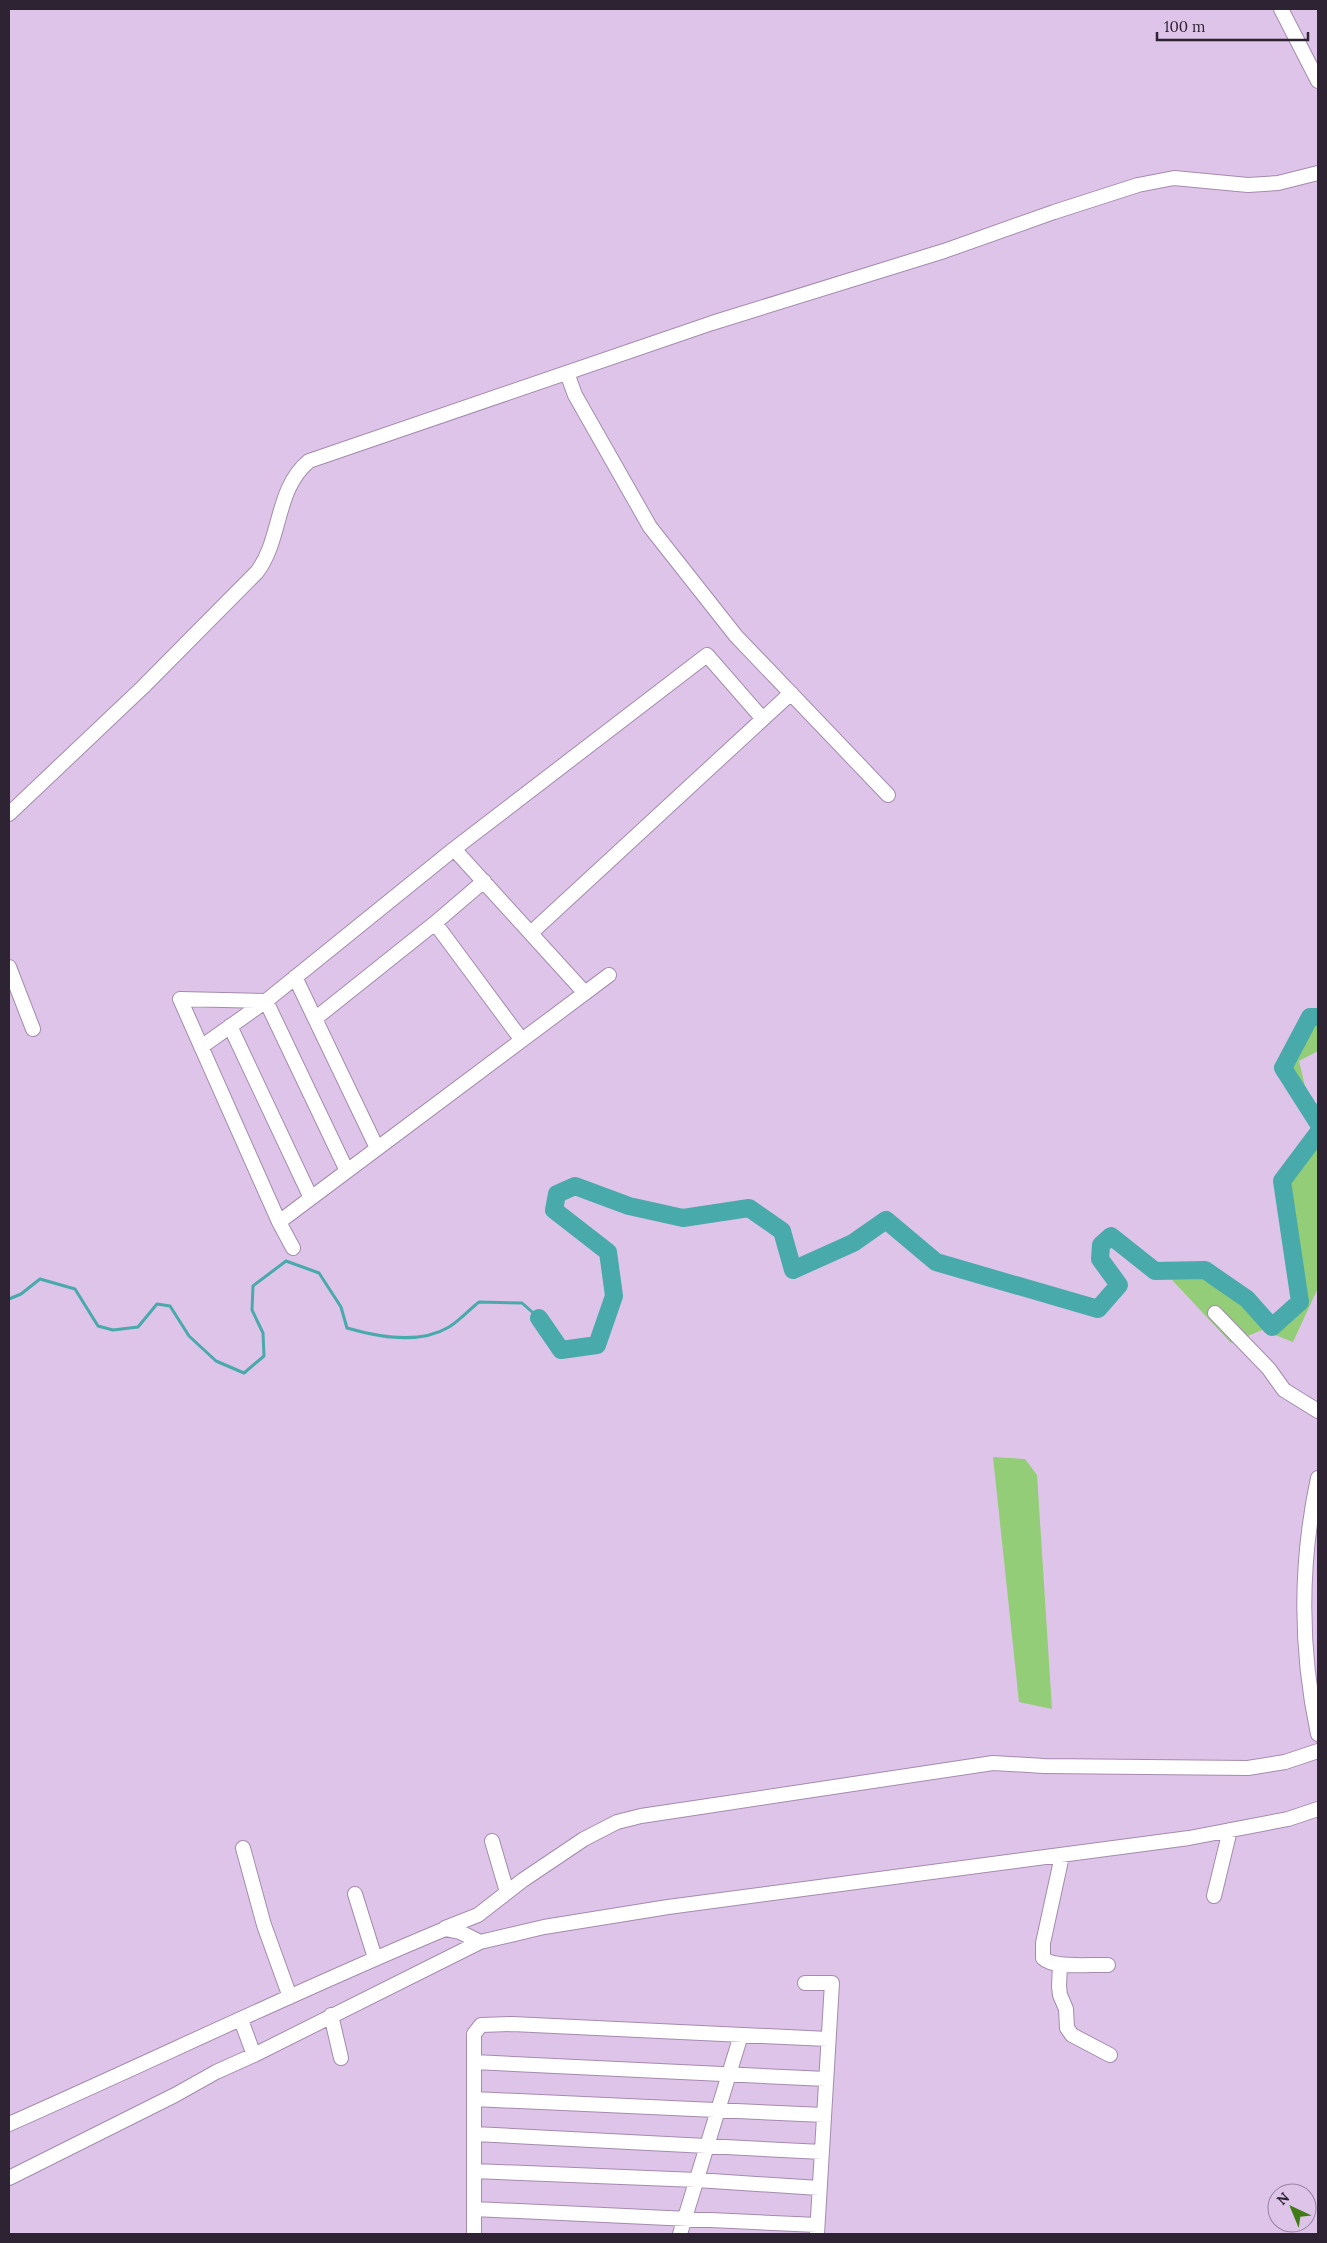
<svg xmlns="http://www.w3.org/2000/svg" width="1327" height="2243" font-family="Lora,serif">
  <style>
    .green { fill: #93cd77 }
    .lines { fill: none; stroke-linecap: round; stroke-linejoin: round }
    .stream { stroke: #48aaab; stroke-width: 3 }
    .river { stroke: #48aaab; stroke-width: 18 }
    .minor-casing { stroke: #a48bae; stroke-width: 16 }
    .minor { stroke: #fff; stroke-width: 14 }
  </style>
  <rect width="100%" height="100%" fill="#dec4e9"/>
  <!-- green -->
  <path class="green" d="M1312,1008H1318V1051L1299,1061L1305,1086L1318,1112V1288L1293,1342L1262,1330L1231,1343L1159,1266L1210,1264L1246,1288L1270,1317L1293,1298L1277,1177L1312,1128L1274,1066L1298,1025Z
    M993,1457L1025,1459L1037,1475L1052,1709L1019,1702Z"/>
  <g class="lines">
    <!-- stream -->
    <path class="stream" d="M9,1299L21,1294L40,1279L75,1289L98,1326L113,1330L138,1327L157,1304L170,1306L189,1336L216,1361L244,1373L264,1356L263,1333L252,1310L253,1286L286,1261L319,1273L341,1307L347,1328C378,1337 419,1345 449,1327C459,1321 470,1309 479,1302L522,1303L539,1318"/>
    <!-- river -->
    <path class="river" d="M1318,1017H1310L1283,1068L1318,1123
      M539,1318L561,1350L597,1345L614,1296L608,1252L554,1210L557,1194L575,1186L629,1206L683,1218L749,1208L782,1231L793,1270L853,1243L886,1220L936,1262L1098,1309L1119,1285L1100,1259L1101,1245L1111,1236L1155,1271L1205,1270L1247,1299L1272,1327L1300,1302L1282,1181L1318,1133"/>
    <!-- minor casing -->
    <g class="minor-casing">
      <path id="minor" d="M1281,9L1318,81
        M567,373L575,395L650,527L736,636L888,795
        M9,814L143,687L257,572C282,539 275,489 309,461L712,323L944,251L1054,212L1138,185L1174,178L1248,185L1278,183L1318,173
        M454,849L584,992
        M435,923L521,1039
        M532,932L791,693
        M9,967L33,1029
        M295,977L377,1148
        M316,1018L435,923L484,881
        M230,1026L311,1198
        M201,1047L266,1001L454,849L707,655L762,718
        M279,1222L609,975
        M293,1248L279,1222L180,999L266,1001L347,1171
        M1215,1313L1269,1369L1284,1390L1318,1411
        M1318,1478C1300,1562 1300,1650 1318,1734
        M492,1841L507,1892
        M243,1848L264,1925L290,1997
        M1062,1856L1043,1943V1958C1054,1969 1092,1964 1108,1965
        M355,1894L375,1958
        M1214,1896L1230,1830
        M445,1928L478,1915L523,1880L584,1839L617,1822L641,1816L993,1763L1044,1766L1248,1768L1285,1762L1318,1751
        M1060,1964L1059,1986L1060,1995L1066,2009L1067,2028L1072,2035L1110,2055
        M805,1983H832L817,2234
        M331,2015L341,2058
        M241,2020L254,2055
        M474,2062L826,2079
        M474,2099L824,2115
        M9,2124C154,2060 298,1990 445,1929L460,1932L480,1942L544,1927L668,1907L1189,1838L1288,1819L1318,1809
        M474,2134L822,2152
        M474,2171L697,2180L819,2188
        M9,2178L175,2095L216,2072L254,2055L480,1942
        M474,2209L817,2225
        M474,2234V2034L481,2025L512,2024L828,2039
        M680,2234L741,2035"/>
    </g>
    <!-- minor -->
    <use href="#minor" class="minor"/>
  </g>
  <!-- border -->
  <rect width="1327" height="2243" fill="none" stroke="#2d2332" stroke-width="20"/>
  <!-- north arrow -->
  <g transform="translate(1292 2208) rotate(316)"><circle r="24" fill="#dec4e9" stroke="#9784a0"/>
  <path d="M0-4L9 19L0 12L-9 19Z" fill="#3f7b16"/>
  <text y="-8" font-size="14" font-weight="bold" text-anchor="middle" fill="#2d2332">N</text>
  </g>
  <!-- scale -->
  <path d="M1157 32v8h151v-8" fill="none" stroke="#2d2332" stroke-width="2.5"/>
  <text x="1164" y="32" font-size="15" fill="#2d2332" stroke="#dec4e9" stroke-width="4" paint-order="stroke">100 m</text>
</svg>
